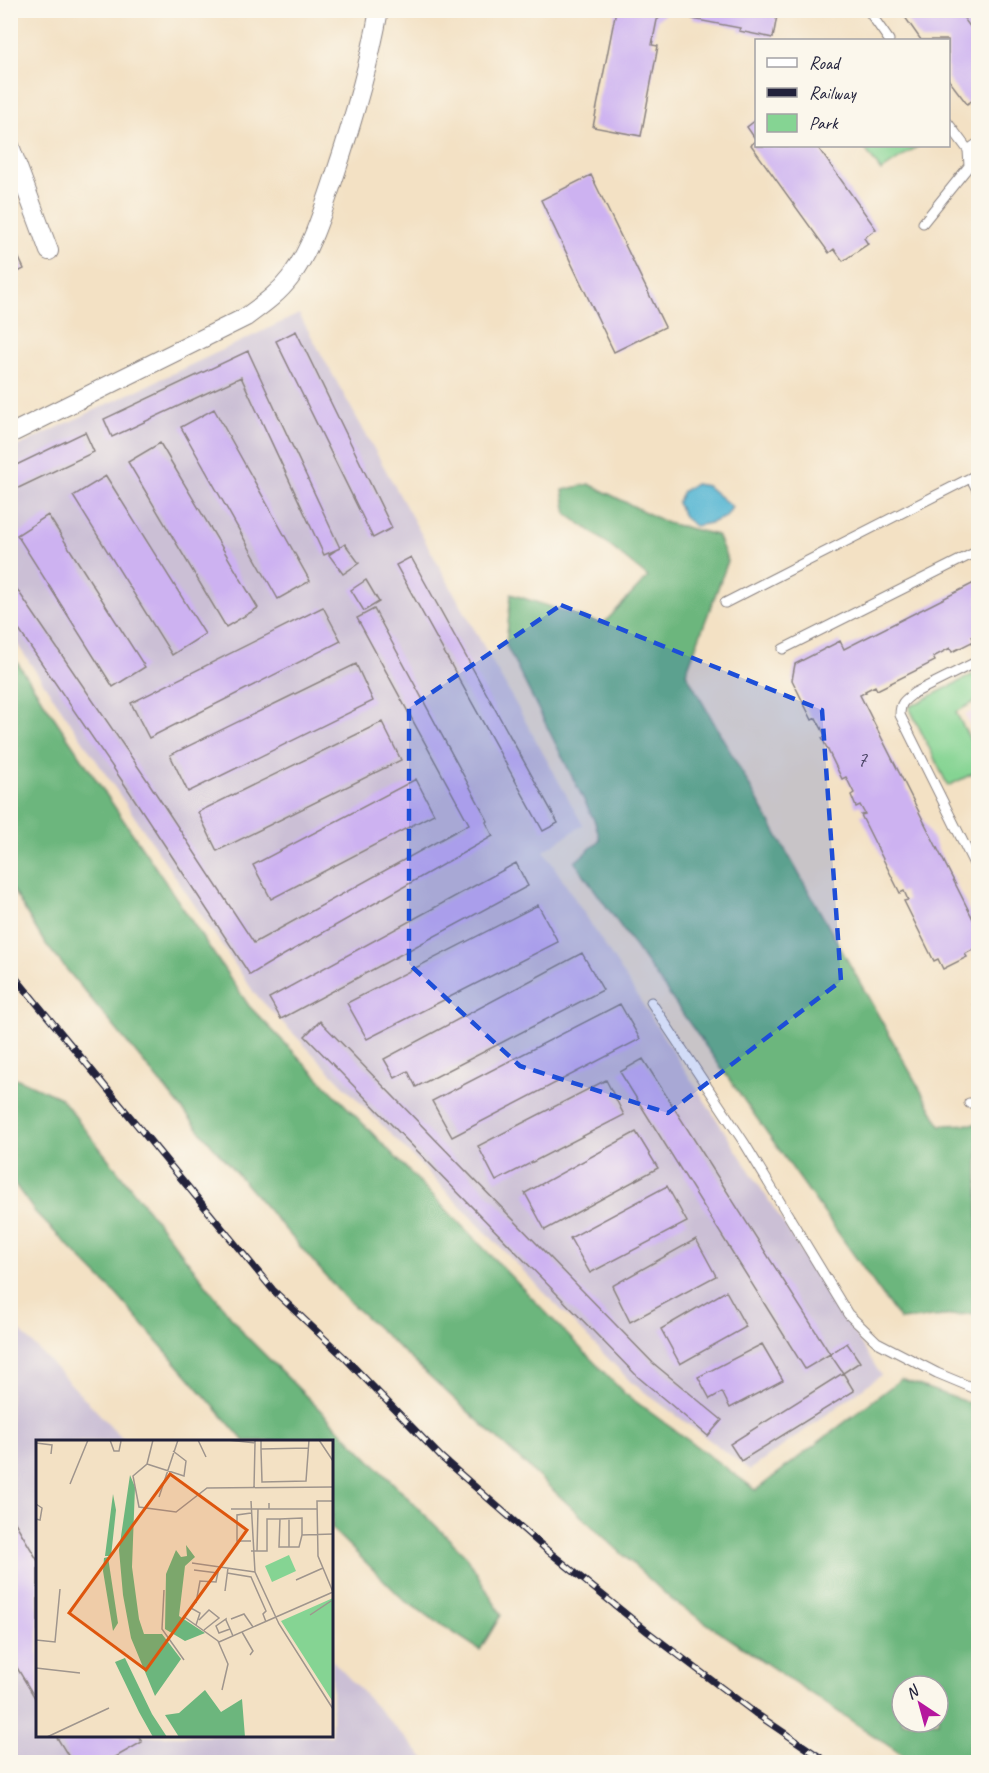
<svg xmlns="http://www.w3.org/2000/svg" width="989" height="1773" font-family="Caveat,sans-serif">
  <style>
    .built { fill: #ecd1ea }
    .industrial { fill: #cbbfd5 }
    .green { fill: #85d493; stroke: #547b67; stroke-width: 1.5 }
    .forest { fill: #6cb67d; stroke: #476c5c; stroke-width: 1.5; fill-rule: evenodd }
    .water { fill: #55b6d3; stroke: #3c6c87; stroke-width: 1.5 }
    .building { fill: #cdb2f1 }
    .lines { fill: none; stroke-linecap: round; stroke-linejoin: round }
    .lane-casing { stroke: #8a8280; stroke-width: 11 }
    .street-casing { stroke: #8a8280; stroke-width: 20 }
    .lane { stroke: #fff; stroke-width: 9 }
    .street { stroke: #fff; stroke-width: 18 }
    .rail-casing { stroke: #22223b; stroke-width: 7 }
    .rail { stroke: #fbf7ec; stroke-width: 4.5; stroke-dasharray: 14; stroke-linecap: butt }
    .marked { fill: #1d4ed8; fill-opacity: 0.2; stroke: #1d4ed8; stroke-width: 4.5; stroke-dasharray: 12 8; stroke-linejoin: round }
    .labels { text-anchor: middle; stroke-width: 6; stroke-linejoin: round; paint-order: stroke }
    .number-label { font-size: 22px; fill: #4d4668 }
    .inset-road { fill: none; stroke: #9f958d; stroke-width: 1.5 }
    .view { fill: #de560e; fill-opacity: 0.15; stroke: #de560e; stroke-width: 3 }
    .inset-edge { fill: none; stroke: #22223b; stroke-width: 3 }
  </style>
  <rect width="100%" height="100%" fill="#fbf7ec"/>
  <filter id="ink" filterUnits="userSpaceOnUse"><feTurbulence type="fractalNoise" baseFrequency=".0167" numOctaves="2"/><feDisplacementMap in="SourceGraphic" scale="12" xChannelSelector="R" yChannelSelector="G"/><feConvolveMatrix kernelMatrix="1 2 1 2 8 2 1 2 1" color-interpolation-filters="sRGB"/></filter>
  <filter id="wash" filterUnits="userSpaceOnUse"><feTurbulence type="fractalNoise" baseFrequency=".008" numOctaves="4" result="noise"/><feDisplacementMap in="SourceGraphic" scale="24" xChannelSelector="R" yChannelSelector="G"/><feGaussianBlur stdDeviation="1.35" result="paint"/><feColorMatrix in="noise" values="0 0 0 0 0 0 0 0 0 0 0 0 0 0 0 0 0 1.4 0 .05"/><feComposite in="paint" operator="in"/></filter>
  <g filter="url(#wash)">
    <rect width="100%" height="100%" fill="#f3e1c4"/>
    <!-- built -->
    <path class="built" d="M978,708V741L965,715Z"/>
    <!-- industrial -->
    <path class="industrial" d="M299,314L583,825L544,851L881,1375L750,1470L631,1382L255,994L11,635L10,450Z
      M10,1320L125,1441L38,1442V1736H332V1660L428,1762H11Z"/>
    <!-- green -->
    <path class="green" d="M863,146H918L881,171Z
      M978,672V700L956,712L978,756V771L948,786L909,707Z"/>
    <!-- forest -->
    <path class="forest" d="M589,484L667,523L717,535L728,561L686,673L940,1125L978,1124V1313L900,1320L575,862L600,840L595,822L506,645L511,594L603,624L648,577L600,538L567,514L563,490Z
      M10,652L249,1006L624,1393L756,1490L901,1379L978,1406V1762H913L672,1600L344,1297L212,1145L44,942L11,887ZM902,1686H938V1722H902Z
      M11,1076L61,1098L245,1335L468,1558L501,1615L480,1650L405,1601L332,1529V1442L244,1441L117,1295L35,1212L11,1179Z"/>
    <!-- water -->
    <path class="water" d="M695,484L707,486L732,507L726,517L710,523L695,526L685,518L677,503L683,491Z"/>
    <g id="blocks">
      <!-- building -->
      <path class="building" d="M616,10H670L657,20L652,45L658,46L641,136L593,127Z
        M683,10H778L773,38L739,31L740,28L692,19L693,14Z
        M900,10H966L967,12L962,16L974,32L978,29V107L973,100L967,104L948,79V40H921Z
        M756,120V140L747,127Z
        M756,141V146H817L876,229L864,238L868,244L843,261L834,249L829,253L751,145Z
        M591,175L665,327L614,352L541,200Z
        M10,239L24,269L10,276Z
        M296,331L392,528L373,538L276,341Z
        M248,351L340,548L324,555L241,377L112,437L104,419Z
        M214,409L310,581L278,599L181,427Z
        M85,432L94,452L10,492V468Z
        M160,443L258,608L226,627L128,462Z
        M106,476L205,634L172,655L73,496Z
        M48,515L145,667L113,687L17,535Z
        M345,544L359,563L343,574L329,555Z
        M411,557L558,823L543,831L396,565Z
        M10,579L147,780L254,943L469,824L357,618L374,609L488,821L486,822L493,836L268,964L250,975L129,791L10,617Z
        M366,580L379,602L364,611L351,590Z
        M978,581V633L972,636L974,641L952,652L950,648L933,657L935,661L877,690L875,686L865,691L866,692L860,695L978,929V947L965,954L967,957L943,969L938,959L934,961L904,901L908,900L904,891L900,893L861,815L865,814L860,805L856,807L851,795L854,793L846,777L842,779L822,738L826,737L816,718L812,720L792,680L795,664L840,641L844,649Z
        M323,607L341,641L149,738L131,703Z
        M356,664L373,701L188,792L170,755Z
        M382,722L401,760L217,851L198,812Z
        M416,779L434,814L271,899L253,865Z
        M516,863L528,886L281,1019L269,998Z
        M538,905L558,942L367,1039L347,1003Z
        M582,953L603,990L416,1087L408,1071L395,1078L384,1059Z
        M620,1004L640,1039L452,1137L432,1101Z
        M320,1021L653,1363L722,1420L708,1436L638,1377L305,1036Z
        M643,1059L830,1354L847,1343L860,1362L843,1373L854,1391L741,1461L730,1444L843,1373L830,1354L805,1369L620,1072Z
        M606,1080L624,1115L496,1181L478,1146Z
        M636,1132L658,1168L545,1230L525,1193Z
        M667,1186L687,1222L590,1273L570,1238Z
        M696,1239L716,1276L630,1322L612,1286Z
        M726,1291L746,1327L680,1364L661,1329Z
        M762,1344L783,1380L730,1408L722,1392L710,1399L698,1377Z
        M13,1519L38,1561V1703L10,1656V1520Z
        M56,1736H138L142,1742L107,1762H72Z"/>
    </g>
  </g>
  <g filter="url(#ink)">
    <use href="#blocks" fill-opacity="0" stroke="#8a8280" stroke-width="1.5"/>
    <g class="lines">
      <!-- lane casing -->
      <g class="lane-casing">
        <path id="lane" d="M868,10L889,40
          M948,123L968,150L978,143
          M923,223L969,166L968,150
          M971,478L978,492
          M725,603L978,474
          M783,649L978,551
          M978,661L914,693C905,700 900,702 900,715L978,872
          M651,1002L745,1144L848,1314L877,1342L937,1373L978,1390
          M978,1002V1003
          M969,1103H978"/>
      </g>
      <!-- street casing -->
      <g class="street-casing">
        <path id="street" d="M10,146L49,251
          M10,434L246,317C262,305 278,294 290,278C312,248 322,213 334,178C352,124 369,67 379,10"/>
      </g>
      <!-- lane -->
      <use href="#lane" class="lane"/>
      <!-- street -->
      <use href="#street" class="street"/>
      <!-- rail casing -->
      <g class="rail-casing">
        <path id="rail" d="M10,971L273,1290L345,1358L441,1457L547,1550L648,1632L755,1713L827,1762"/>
      </g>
      <!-- rail -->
      <use href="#rail" class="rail"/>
    </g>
  </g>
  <!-- marked area -->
  <path class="marked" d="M561,605L822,710L841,981L668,1113L520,1066L409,964V708Z"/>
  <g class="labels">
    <!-- number labels -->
    <g class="number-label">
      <text x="862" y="766">7</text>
    </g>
  </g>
  <!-- overview -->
  <g transform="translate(36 1440)">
    <rect width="297" height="297" fill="#f3e1c4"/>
    <path d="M253,115L260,131L236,142L229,126ZM297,158V262L245,181Z" fill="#85d493"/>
    <path d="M94,35L99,47L96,127L103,179L108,194H126L145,219L119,256L95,198L87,155L83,110ZM77,54L80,70L76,107L75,116H69ZM150,105L159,117L149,126L143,176L169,193L149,201L129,189L130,134L140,110L145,117L151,116ZM72,117L82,183L77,191L67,131L68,118ZM89,218L116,274L131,297H117L103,272L79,222ZM169,250L185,272L206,259L209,297H143L129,275L143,273Z" fill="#6cb67d"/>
    <path class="inset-road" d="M74,0L78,11H83L85,1M117,0L111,24L97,36L103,67L140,72L171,48L297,47M162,0L170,17M191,0L219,3V0M225,0V9L272,8M283,0L297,21M0,3L16,5L15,14M225,9L226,42L270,41L273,0M111,24L148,36L150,21L137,11M0,30V53M34,44L52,0M218,48L219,3M123,57L142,0M215,61L219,132L243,184L297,269M297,61H281L282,116L297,152M233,63V69H281M0,64L6,68L4,80L0,79M195,69H233M215,73L201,75V101H215M253,79V107M266,95L263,107H243L244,79L266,78V95L297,94M215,111H231V79H244M221,111L222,69M156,123L219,132M158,130L182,133M191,133L215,137L230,171L227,174L230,182M260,140L287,128M128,150L126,189L148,220M189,151L192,128M160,163L164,141L180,142L183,127M274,175L295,161M147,176L182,201L192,224L186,250M148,177L155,168L164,173L160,185M195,179L208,174L217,187M163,180L173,170L183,178L168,190M194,189L183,193L180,186L190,179V180L194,189L197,196M206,192L217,211L214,215M0,200L19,202L24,149M183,202L297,152M0,228L44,233M11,297L73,268"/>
    <path class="view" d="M134,34L211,90L110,230L33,173Z"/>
    <rect width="297" height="297" class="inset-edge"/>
  </g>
  <!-- margin -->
  <rect width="989" height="1773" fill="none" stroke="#fbf7ec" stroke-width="36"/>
  <!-- legend -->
  <rect x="755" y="39" width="195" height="108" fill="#fbf7ec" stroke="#a4a2a5" stroke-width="1.5"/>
  <rect x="767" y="58" width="30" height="9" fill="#ffffff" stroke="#a4a2a5" stroke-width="1.5"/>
  <text x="809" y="69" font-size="18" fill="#22223b">Road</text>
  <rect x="767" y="88" width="30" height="9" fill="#22223b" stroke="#a4a2a5" stroke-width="1.5"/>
  <text x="809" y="99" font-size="18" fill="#22223b">Railway</text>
  <rect x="767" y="114" width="30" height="18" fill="#85d493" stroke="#a4a2a5" stroke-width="1.5"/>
  <text x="809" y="129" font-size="18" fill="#22223b">Park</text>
  <!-- north arrow -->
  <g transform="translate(920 1704) rotate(324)"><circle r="28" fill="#fbf7ec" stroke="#a4a2a5" stroke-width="1.5"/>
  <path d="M0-4.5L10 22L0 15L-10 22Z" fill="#b5179e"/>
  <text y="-9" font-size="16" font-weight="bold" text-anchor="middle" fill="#22223b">N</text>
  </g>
</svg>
